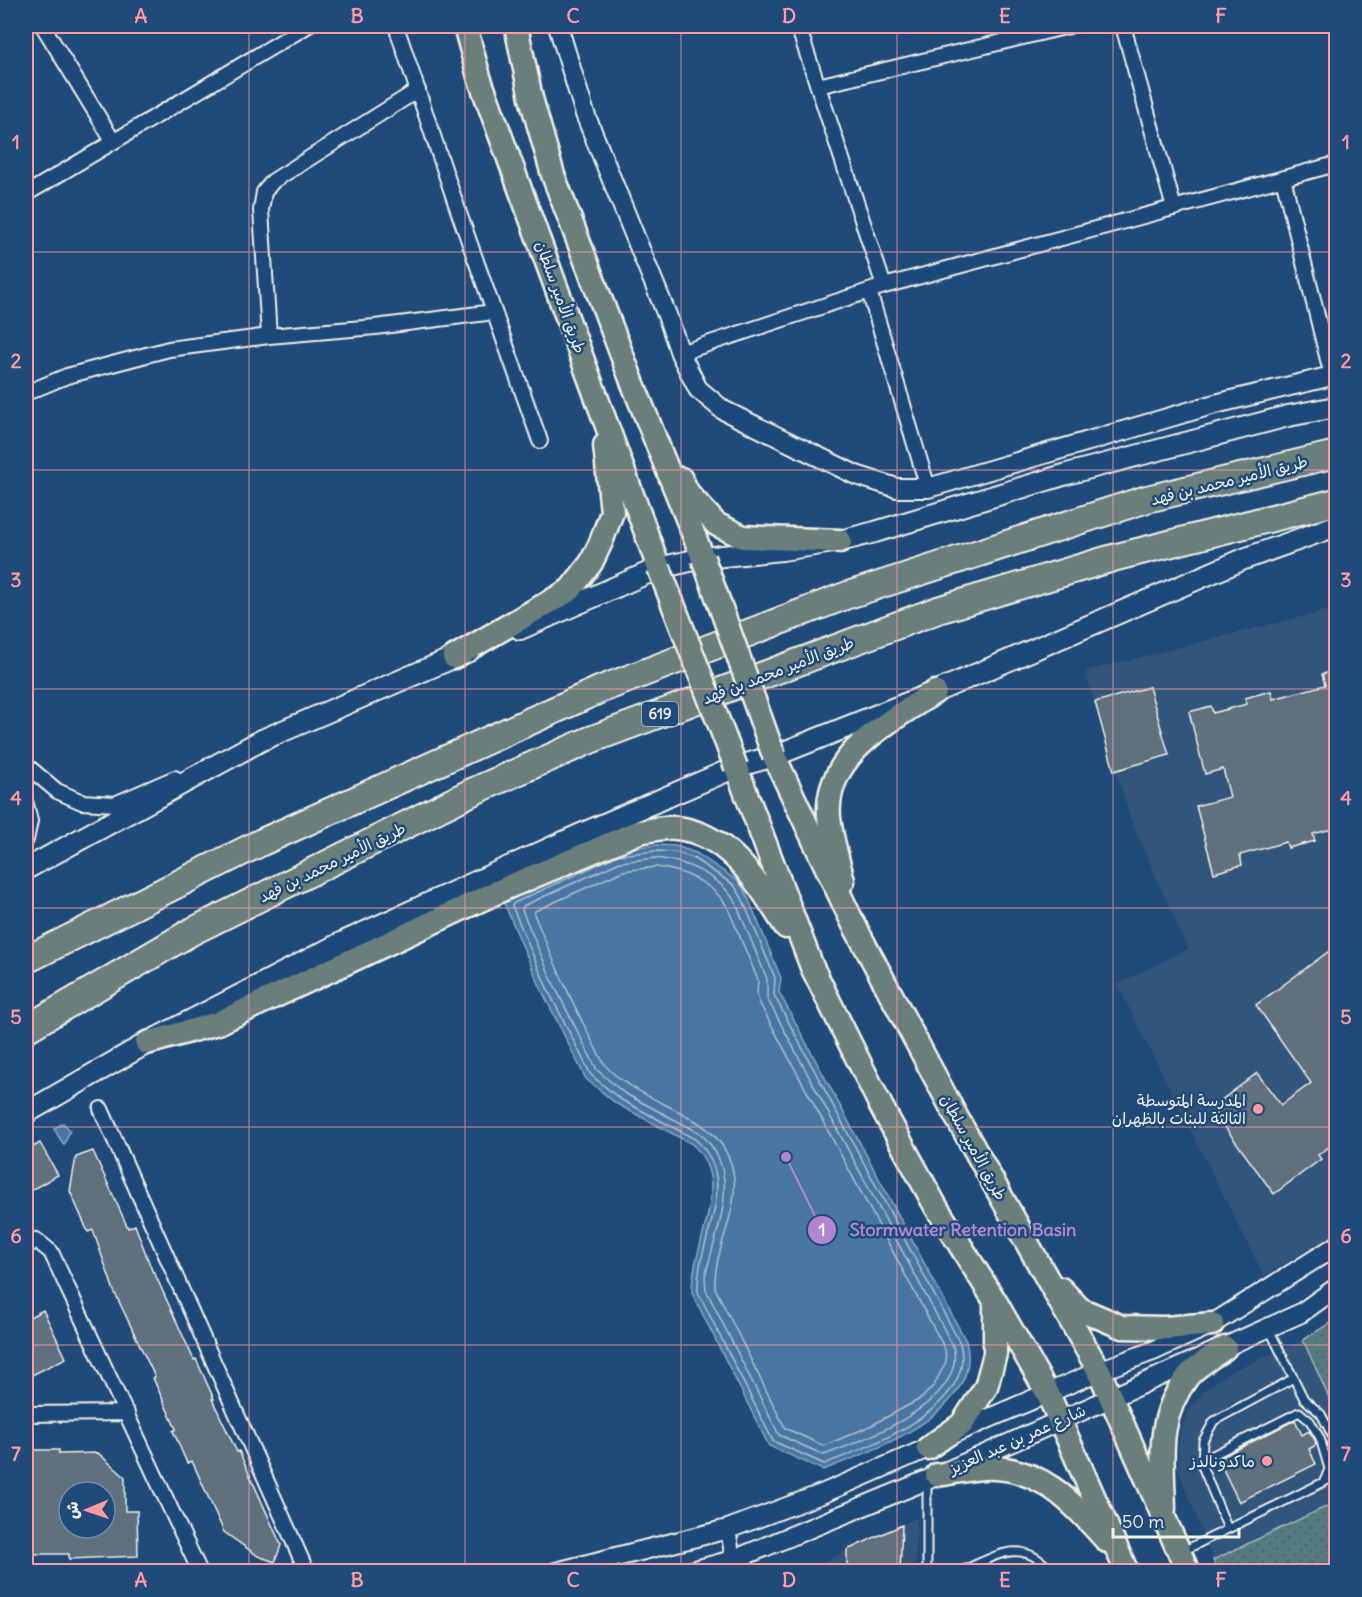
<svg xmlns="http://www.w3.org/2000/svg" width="1362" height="1597" font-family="Delius,'Playpen Sans Arabic',sans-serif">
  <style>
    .built { fill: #32557c }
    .grass { fill: url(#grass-dots); stroke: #a4b6b6; stroke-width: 1.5 }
    .water { fill: #4976a4; stroke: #8da7bf; stroke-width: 1.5 }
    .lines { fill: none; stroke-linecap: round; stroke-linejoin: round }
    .shore { stroke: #b0c0cd; stroke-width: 1.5 }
    .building { fill: #5f6f7f; stroke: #f4f1e8; stroke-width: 1.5; fill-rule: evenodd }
    .service-casing { stroke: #f4f1e8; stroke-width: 11 }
    .minor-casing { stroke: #f4f1e8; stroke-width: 18 }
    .tertiary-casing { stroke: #f4f1e8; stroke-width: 22 }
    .secondary-casing { stroke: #f4f1e8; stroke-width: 24 }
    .primary-casing { stroke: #f4f1e8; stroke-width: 27 }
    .motorway-casing { stroke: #f4f1e8; stroke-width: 30 }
    .service { stroke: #1f4a7a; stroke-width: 7 }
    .minor { stroke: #1f4a7a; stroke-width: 14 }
    .tertiary { stroke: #1f4a7a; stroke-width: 18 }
    .secondary { stroke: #1f4a7a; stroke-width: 20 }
    .primary { stroke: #6b7f7c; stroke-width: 22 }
    .motorway { stroke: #6b7f7c; stroke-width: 26 }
    .primary-bridge-casing { stroke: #f4f1e8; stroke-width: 27; stroke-linecap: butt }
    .primary-bridge { stroke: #6b7f7c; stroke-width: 22 }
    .grid { fill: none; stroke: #ff9aa2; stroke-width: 1.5; stroke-opacity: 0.55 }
    .poi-dot { fill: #ff9aa2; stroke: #1f4a7a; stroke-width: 2 }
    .labels { text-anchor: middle; stroke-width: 5; stroke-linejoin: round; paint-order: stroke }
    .shield { fill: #1f4a7a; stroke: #b4bfc7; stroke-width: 1.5 }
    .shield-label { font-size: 15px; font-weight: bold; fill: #f4f1e8 }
    .street-label { font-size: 16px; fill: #f4f1e8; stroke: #1f4a7a }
    .poi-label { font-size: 16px; fill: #f4f1e8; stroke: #1f4a7a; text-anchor: end }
    .leader { fill: none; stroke: #b185d1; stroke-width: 2 }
    .callout-dot { fill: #b185d1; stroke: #1f4a7a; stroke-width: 2 }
    .mark-label { font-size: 18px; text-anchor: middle; font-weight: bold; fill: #fff }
    .callout-label { font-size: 18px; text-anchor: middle; font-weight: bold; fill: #b185d1; stroke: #1f4a7a; stroke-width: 5; stroke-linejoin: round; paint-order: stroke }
    .neatline { fill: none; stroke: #ff9aa2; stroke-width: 2 }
    .grid-label { font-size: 20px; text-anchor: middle; font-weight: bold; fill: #ff9aa2 }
  </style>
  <defs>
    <pattern id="grass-dots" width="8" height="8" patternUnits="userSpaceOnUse" patternTransform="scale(1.5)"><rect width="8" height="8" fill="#547c83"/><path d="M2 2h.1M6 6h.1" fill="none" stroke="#4f6568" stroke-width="1.8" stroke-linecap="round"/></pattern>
  </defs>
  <rect width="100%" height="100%" fill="#1f4a7a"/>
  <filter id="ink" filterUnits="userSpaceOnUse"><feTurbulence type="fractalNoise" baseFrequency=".0167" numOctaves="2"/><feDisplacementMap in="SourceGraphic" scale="12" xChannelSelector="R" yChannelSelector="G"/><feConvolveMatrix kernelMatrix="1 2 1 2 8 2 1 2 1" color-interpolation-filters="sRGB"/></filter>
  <g filter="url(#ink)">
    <!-- built -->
    <path class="built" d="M1336,608V1233L1264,1276L1117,984L1188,949L1132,823L1085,671Z
      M1303,1340L1336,1413V1502L1213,1560L1178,1469L1179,1437L1189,1410L1205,1390L1228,1373Z
      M917,1517L915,1571L802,1572L902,1525Z"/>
    <!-- grass -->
    <path class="grass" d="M1336,1319V1413L1303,1340Z
      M1336,1502V1571H1217L1213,1560Z"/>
    <!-- water -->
    <path class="water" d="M656,845L676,846L696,853L738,881L747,895L781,978L779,992L966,1341C985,1412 874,1450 823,1470L769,1446L692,1293C691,1243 735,1184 692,1144L617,1104L586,1079L542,991L503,901L617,849Z
      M63,1123L70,1130L64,1145L54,1129Z"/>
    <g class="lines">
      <!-- shore -->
      <path class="shore" d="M656,851L675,852L693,858L734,885L742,898L775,978L774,995L960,1343C978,1408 870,1446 824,1464L773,1441L698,1292C695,1239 744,1184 695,1139L620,1099L591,1075L547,988L512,906L514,903L618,855Z
        M656,858C686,861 718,875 735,901L767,979V998L953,1346C968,1402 864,1440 824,1455L779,1435L706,1290L705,1277C716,1228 745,1174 700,1133L624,1093L597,1070L554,985L522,910L523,906L620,862Z
        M656,867C682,870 712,882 727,906L758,980L757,992L759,1002L945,1349L946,1362L934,1385L922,1398L870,1426L824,1446L785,1428L715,1288C713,1247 743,1208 732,1167C719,1118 665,1110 628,1084C620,1079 609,1072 604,1063C596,1051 590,1036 583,1023C565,987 549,951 534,914L535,911L623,871Z"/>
    </g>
    <!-- building -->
    <path class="building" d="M1336,671V828L1313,834L1315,841L1288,848L1286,842L1240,855L1242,865L1214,873L1196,806L1230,797L1223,769L1205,774L1189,712L1211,706L1213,713L1247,704L1245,698L1271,691L1273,699L1325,685L1322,674Z
      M1149,687L1169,755L1114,771L1095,702Z
      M1336,946V1142L1318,1155L1321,1159L1274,1194L1211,1108L1257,1073L1281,1105L1311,1083L1256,1005Z
      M40,1143L58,1175L26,1193V1151Z
      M93,1151L128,1228L135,1225L153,1273L154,1272L194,1360L196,1359L214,1399H212L237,1452L239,1451L281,1545L275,1562L258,1556L224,1532L192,1461L187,1463L173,1431L176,1429L153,1378L155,1377L114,1291L93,1230L88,1232L70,1191L76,1157Z
      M43,1310L66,1358L26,1378V1319Z
      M1295,1420L1302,1435L1309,1431L1315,1440L1316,1445L1309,1449L1316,1464L1239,1502L1218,1459Z
      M26,1450H59V1454L98,1453L125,1477V1511H137L138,1556L69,1559V1554H26ZM69,1492H105V1528H69Z
      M902,1525L900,1572H847V1550Z"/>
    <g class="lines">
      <!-- service casing -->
      <g class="service-casing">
        <path id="service" d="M1269,1329L1304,1399L1321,1414L1336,1443
          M1202,1466L1211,1456L1299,1412L1310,1421L1320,1438L1329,1469L1324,1481
          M1228,1529L1202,1466L1203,1441L1214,1421L1294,1378
          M1183,1551L1336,1476
          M927,1572V1482
          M959,1572C995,1557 1021,1535 1052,1572"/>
      </g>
      <!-- minor casing -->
      <g class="minor-casing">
        <path id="minor" d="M43,26L113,141
          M396,26L459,213L540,441
          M798,26L884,286
          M1123,26L1174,208
          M818,86L1069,26
          M1283,178L1332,376
          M26,194L307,26
          M869,291L928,488
          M269,336L261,210L264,192L273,181L418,90
          M680,353L884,286L1336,164
          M26,393L67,376L169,349L269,336L375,327L494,312
          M26,765L57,791L82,802L115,804L175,778
          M26,804L30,821L26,840
          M101,1109L307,1572
          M26,1247L36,1240L51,1252L200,1572
          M26,1414L127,1413
          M728,1529L733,1560V1572"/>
      </g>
      <!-- tertiary casing -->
      <g class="tertiary-casing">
        <path id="tertiary" d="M558,26L585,114L667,315L680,353L698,389L723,410L856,475L897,488H928L1215,404L1336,375
          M556,1572L728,1529L824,1493L928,1448L943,1438L1099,1371L1153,1351L1212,1324L1336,1246
          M688,1572L733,1560L927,1480L1301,1313L1336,1288"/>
      </g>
      <!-- secondary casing -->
      <g class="secondary-casing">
        <path id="secondary" d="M520,629L659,568L703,558L782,550L840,541L875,532L1067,474L1288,416L1336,407
          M26,869L262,740L469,651
          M26,1113L147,1043L341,943L581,834L736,767L774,756L935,692L1244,559L1336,526"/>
      </g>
      <!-- primary casing -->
      <g class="primary-casing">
        <path id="primary" d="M465,26L479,77L659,568
          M516,26L531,98L553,175L633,384L703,558
          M681,479L688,493L716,524L743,537L840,541
          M454,657L570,590L591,563L601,542L612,512L605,445
          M774,756L853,923L957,1118L1099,1371L1188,1572
          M736,767L812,967L881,1106L935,1205L995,1301L1048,1394L1127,1572
          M843,881C838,860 831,838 829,817C824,754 891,721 935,692
          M147,1043L218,1023L508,887L639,832C651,830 663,827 676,828C730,833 760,887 786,927
          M1061,1289L1080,1309L1122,1327L1165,1328L1212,1324
          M928,1448L962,1424L986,1387L995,1354V1302
          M937,1475C952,1473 968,1469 983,1468C1040,1465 1073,1503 1107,1541
          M1164,1509C1163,1457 1155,1420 1188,1376C1197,1365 1214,1356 1225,1348"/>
      </g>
      <!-- motorway casing -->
      <g class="motorway-casing">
        <path id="motorway" d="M26,960L262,842L599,690L845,596L1147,499L1336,454
          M26,1029L191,932L474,791L590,740L938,610L1113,558L1336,502"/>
      </g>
      <!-- service -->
      <use href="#service" class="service"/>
      <!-- minor -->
      <use href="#minor" class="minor"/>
      <!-- tertiary -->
      <use href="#tertiary" class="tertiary"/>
      <!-- secondary -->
      <use href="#secondary" class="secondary"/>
      <!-- primary -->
      <use href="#primary" class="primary"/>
      <!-- motorway -->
      <use href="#motorway" class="motorway"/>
      <!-- primary-bridge casing -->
      <g class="primary-bridge-casing">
        <path id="primary-bridge" d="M703,558L774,756
          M659,568L736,767"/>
      </g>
      <!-- primary-bridge -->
      <use href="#primary-bridge" class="primary-bridge"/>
    </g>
  </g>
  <!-- grid -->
  <path class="grid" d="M249,26V1572M465,26V1572M681,26V1572M897,26V1572M1113,26V1572M26,252H1336M26,470H1336M26,689H1336M26,908H1336M26,1127H1336M26,1345H1336"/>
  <!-- markers -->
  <g class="poi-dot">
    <circle cx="1258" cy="1109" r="6"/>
    <circle cx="1267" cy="1461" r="6"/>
  </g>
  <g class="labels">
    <!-- shield labels -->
    <rect class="shield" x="642" y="702" width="36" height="24" rx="4.5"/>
    <g class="shield-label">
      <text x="660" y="719">619</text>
    </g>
    <!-- street labels -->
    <g class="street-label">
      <text transform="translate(561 297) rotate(70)" y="6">طريق الأمير سلطان</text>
      <text transform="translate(1229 480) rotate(-14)" y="6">طريق الأمير محمد بن فهد</text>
      <text transform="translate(778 670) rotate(-21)" y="6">طريق الأمير محمد بن فهد</text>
      <text transform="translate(332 862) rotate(-26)" y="6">طريق الأمير محمد بن فهد</text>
      <text transform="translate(974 1147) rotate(61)" y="6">طريق الأمير سلطان</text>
      <text transform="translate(1017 1439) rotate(-24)" y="6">شارع عمر بن عبد العزيز</text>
    </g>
    <!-- poi labels -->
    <g class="poi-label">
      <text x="1246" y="1106">المدرسة المتوسطة<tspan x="1246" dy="18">الثالثة للبنات بالظهران</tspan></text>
      <text x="1255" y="1467">ماكدونالدز</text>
    </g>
  </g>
  <!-- callouts -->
  <path class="leader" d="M786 1157L822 1230"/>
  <g class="callout-dot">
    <circle cx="786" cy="1157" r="6"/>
    <circle cx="822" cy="1230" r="15"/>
  </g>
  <g class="mark-label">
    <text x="822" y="1236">1</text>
  </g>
  <g class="callout-label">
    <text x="963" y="1236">Stormwater Retention Basin</text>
  </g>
  <!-- margin -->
  <rect width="1362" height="1597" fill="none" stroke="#1f4a7a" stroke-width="66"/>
  <!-- north arrow -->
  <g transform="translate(87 1510) rotate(268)"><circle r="28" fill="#1f4a7a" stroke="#748da6" stroke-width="1.5"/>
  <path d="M0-4.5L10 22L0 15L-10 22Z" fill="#ff9aa2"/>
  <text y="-9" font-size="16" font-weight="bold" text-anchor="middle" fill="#f4f1e8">ش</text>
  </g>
  <!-- scale -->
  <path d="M1113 1528v9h126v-9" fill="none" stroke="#f4f1e8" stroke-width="3"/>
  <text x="1122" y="1528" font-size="18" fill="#f4f1e8" stroke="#1f4a7a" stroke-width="4.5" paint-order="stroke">50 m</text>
  <rect x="33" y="33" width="1296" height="1531" class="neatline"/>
  <g class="grid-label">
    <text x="141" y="23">A</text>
    <text x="357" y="23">B</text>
    <text x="573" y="23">C</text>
    <text x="789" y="23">D</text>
    <text x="1005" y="23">E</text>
    <text x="1221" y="23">F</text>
    <text x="16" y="149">1</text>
    <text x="1346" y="149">1</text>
    <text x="16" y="368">2</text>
    <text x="1346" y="368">2</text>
    <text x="16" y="587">3</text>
    <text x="1346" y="587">3</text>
    <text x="16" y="805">4</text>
    <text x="1346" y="805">4</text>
    <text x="16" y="1024">5</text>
    <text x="1346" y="1024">5</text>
    <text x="16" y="1243">6</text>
    <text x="1346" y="1243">6</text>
    <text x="16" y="1461">7</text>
    <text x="1346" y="1461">7</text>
    <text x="141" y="1587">A</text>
    <text x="357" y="1587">B</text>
    <text x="573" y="1587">C</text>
    <text x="789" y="1587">D</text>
    <text x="1005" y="1587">E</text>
    <text x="1221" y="1587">F</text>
  </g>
</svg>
